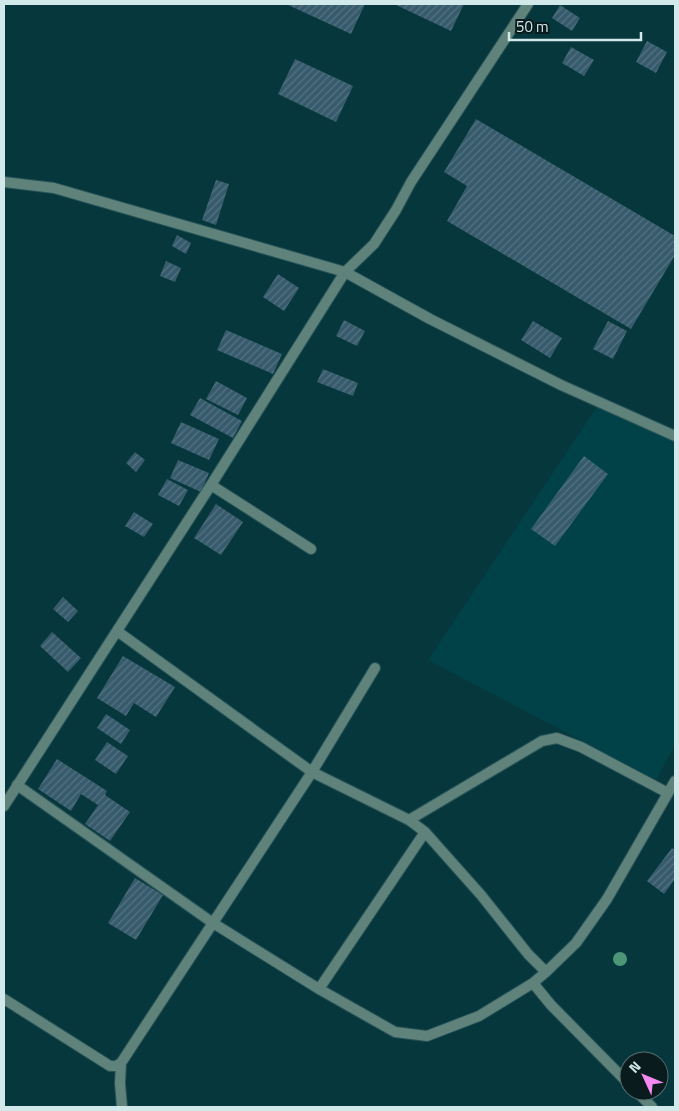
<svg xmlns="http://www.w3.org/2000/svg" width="679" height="1111" font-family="'Titillium Web',sans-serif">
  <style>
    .built { fill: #004248 }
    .building { fill: url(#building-hatch) }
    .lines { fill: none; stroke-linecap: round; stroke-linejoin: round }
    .street-casing { stroke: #265358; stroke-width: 12 }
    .street { stroke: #5f827a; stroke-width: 10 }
    .tree { fill: #4d9577 }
  </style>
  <defs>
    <pattern id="building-hatch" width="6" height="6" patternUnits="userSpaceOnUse" patternTransform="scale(1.25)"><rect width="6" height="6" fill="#375b6c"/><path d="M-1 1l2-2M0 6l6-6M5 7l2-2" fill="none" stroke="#537381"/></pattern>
  </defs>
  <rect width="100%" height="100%" fill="#05373c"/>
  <!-- built -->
  <path class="built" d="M600,402L675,438V745L656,780L428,660Z"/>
  <!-- building -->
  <path class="building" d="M286,4H365L351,34Z
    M394,4H464L451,31Z
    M560,5L580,18L572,31L552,18Z
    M647,41L667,52L656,73L636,62Z
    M571,47L594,60L584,76L562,63Z
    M295,59L353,86L336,122L278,94Z
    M476,119L675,236V255L631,329L447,221L467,186L444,172Z
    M216,180L229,184L216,225L202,220Z
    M177,235L191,243L186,254L172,246Z
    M166,261L181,268L175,282L160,276Z
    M278,274L299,288L284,311L263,297Z
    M344,320L365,331L357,346L336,336Z
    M533,321L562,338L550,358L521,340Z
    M608,321L627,331L613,359L593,349Z
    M226,330L282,354L273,374L217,350Z
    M323,369L358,383L353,396L317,382Z
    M216,381L247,398L238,415L206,399Z
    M200,398L242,421L233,438L190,415Z
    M181,422L219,439L209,460L171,443Z
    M135,452L145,460L136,472L126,463Z
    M584,456L608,474L555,546L531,529Z
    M178,460L209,473L201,492L170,478Z
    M167,479L188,490L179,506L158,495Z
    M216,504L243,522L221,555L194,538Z
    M134,512L153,524L144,537L125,526Z
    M63,597L78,611L68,622L53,609Z
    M52,632L81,658L68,672L40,646Z
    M123,656L175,687L156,717L134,703L126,716L97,698Z
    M106,714L130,730L121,744L97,728Z
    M107,742L128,756L116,774L95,760Z
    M57,759L107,791L105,795L130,812L110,841L85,824L98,805L81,794L71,811L38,789Z
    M672,848L675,850V879L664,894L647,881Z
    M135,878L163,895L136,940L108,923Z"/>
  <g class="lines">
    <!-- street casing -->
    <g class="street-casing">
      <path id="street" d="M4,182L54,188L345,272L430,319L561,385L675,436
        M211,485L311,549
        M117,631L312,772L409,820L425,832L481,895L528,954L546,972
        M17,785L213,923L319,989L425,832
        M4,806L211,485L345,272L374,244L396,210L411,182L528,4
        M409,820L542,741L557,738L581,747L668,793
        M533,983L551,1005L629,1084
        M319,989L395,1032L427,1036L479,1016L533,983L546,972L576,943L607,899L675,781
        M4,999L110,1066H116L121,1063L312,772L375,668
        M121,1063L120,1083L122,1107
        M636,1091L652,1107"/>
    </g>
    <!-- street -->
    <use href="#street" class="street"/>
  </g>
  <!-- trees -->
  <circle class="tree" cx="620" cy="959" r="7"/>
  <!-- border -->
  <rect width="679" height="1111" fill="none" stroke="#d1e9eb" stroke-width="10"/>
  <!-- north arrow -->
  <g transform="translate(644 1076) rotate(314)"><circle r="24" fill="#091b1d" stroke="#596d6f"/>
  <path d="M0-4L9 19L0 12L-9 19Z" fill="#f589ef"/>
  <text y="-8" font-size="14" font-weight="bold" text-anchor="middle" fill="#d1e9eb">N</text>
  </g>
  <!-- scale -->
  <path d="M509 32v8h132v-8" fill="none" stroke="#d1e9eb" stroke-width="2.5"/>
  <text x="516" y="32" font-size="15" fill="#d1e9eb" stroke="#091b1d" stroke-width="4" paint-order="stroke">50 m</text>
</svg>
